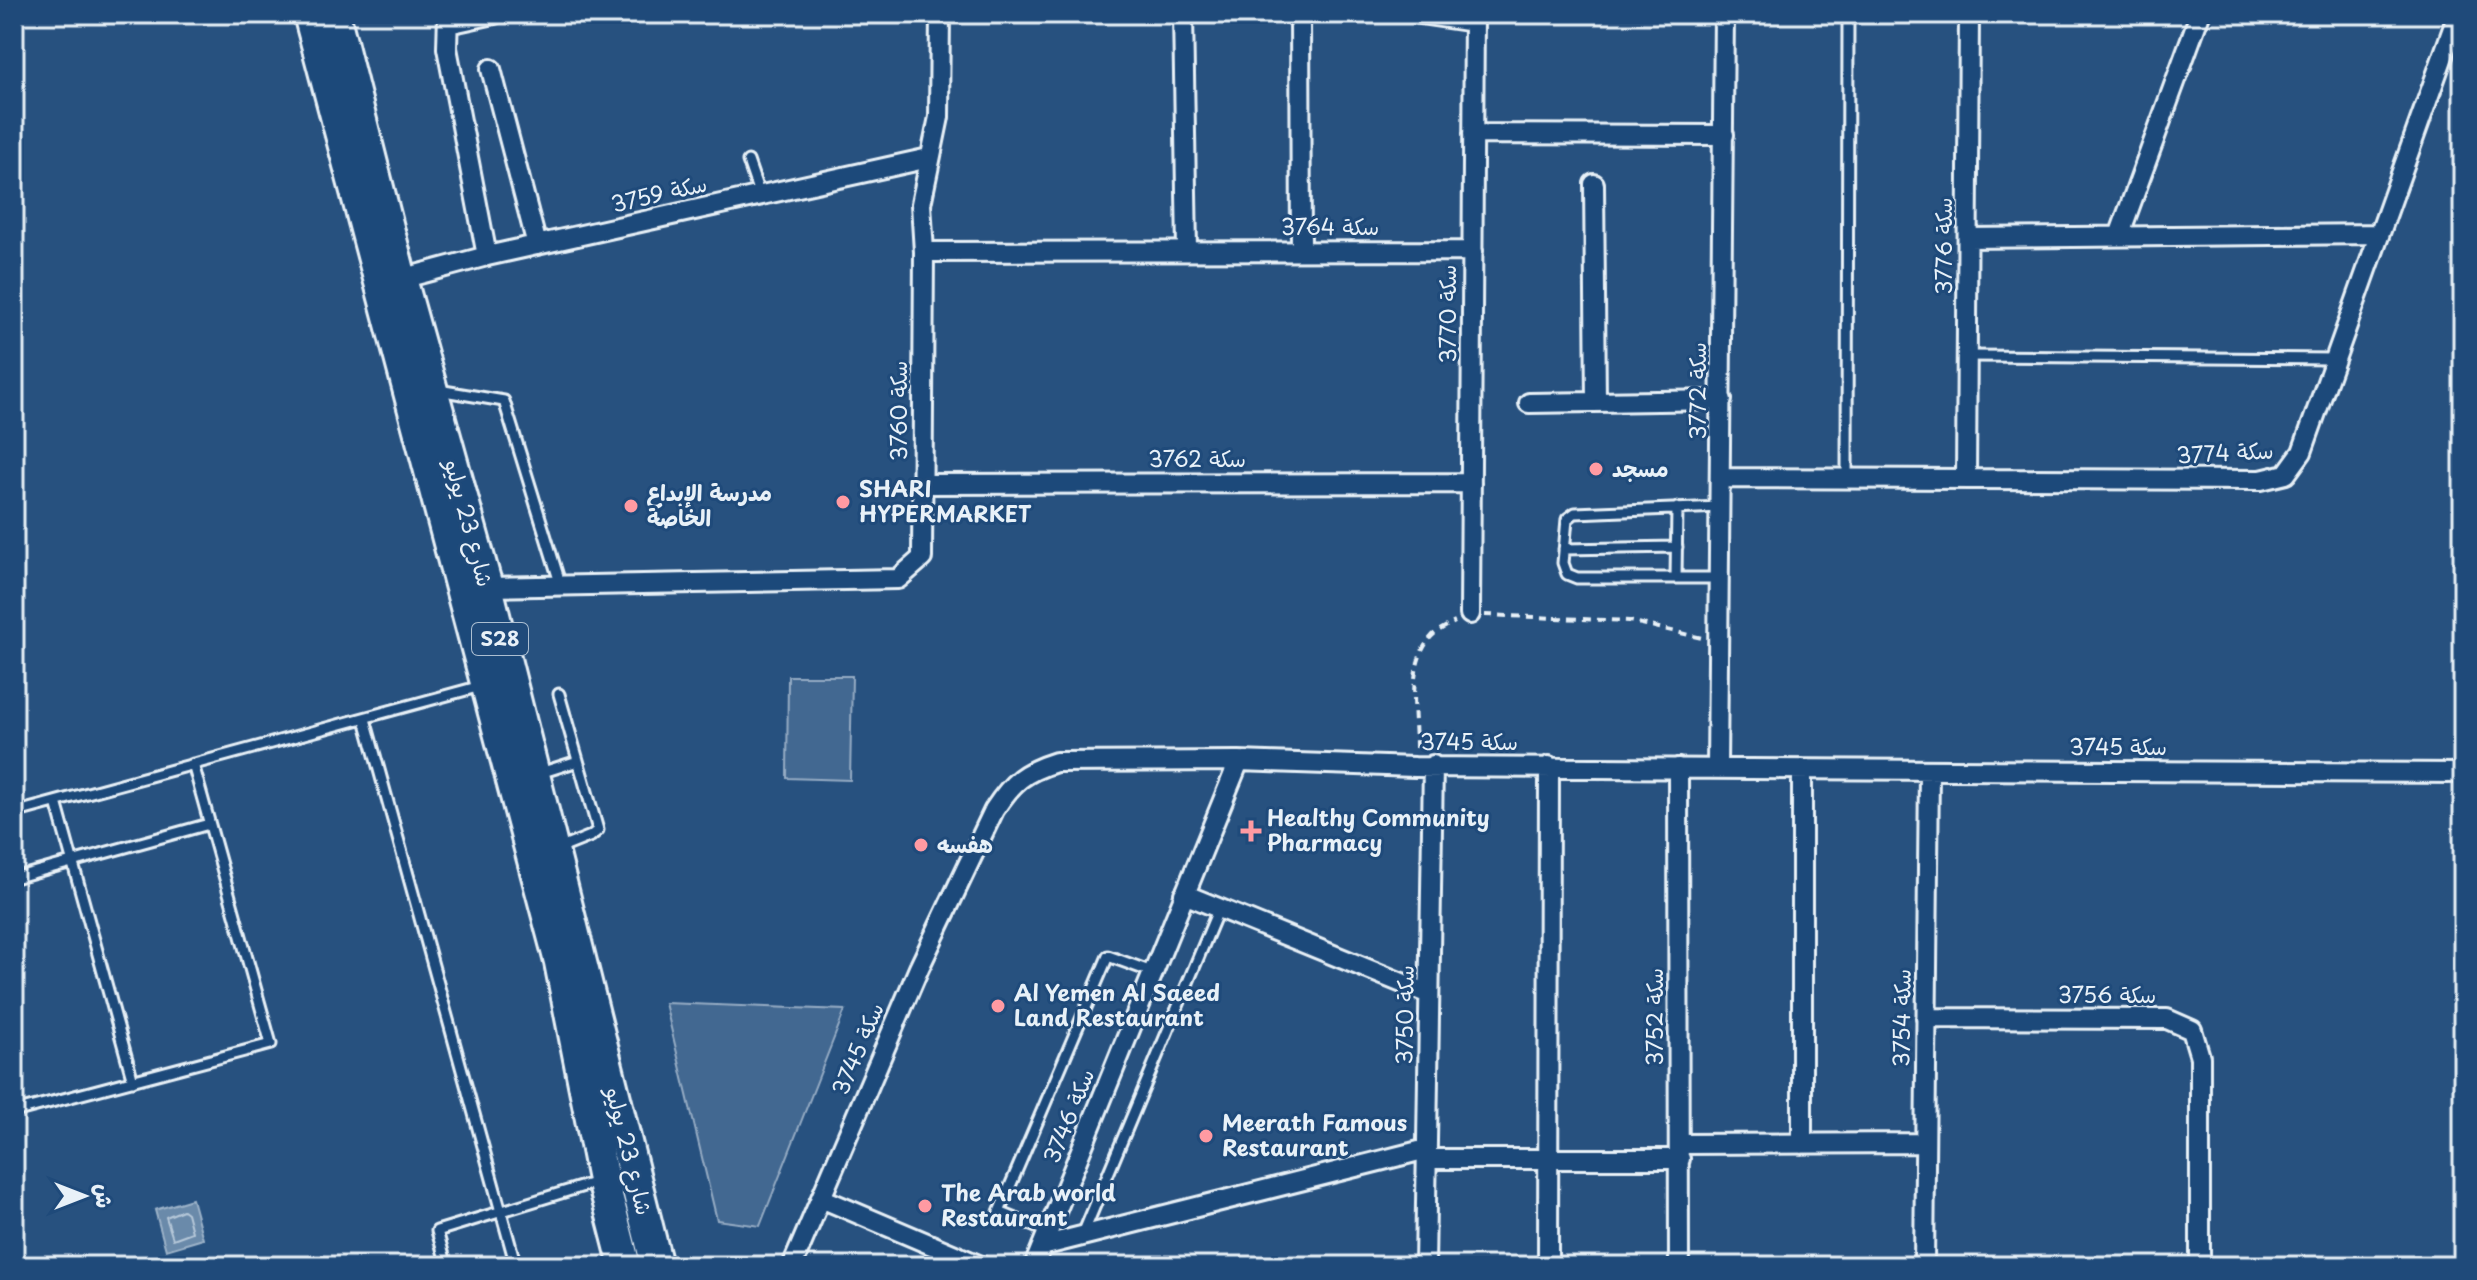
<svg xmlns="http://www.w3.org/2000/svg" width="2477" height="1280" font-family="'Playpen Sans','Playpen Sans Arabic',sans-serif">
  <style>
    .green { fill: #436891; stroke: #96acc4; stroke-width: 2 }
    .water { fill: #6b8aaa; stroke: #9db3c9; stroke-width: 2 }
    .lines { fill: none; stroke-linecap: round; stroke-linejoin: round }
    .shore { stroke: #b6c8d9; stroke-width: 2 }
    .service-casing { stroke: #e8f1f8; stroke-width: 15 }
    .minor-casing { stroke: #e8f1f8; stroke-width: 24 }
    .primary-casing { stroke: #e8f1f8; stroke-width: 36 }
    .path { stroke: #e8f1f8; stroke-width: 4; stroke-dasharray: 8 6; stroke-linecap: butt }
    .service { stroke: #1f4a7a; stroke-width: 9 }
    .minor { stroke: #1f4a7a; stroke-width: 18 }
    .primary { stroke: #1f4a7a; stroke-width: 30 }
    .poi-dot { fill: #ff9aa2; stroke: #1f4a7a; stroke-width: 3 }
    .labels { text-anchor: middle; stroke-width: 6; stroke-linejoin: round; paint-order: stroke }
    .shield { fill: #1f4a7a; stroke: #acbfd2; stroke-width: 2 }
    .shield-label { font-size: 20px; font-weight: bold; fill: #e8f1f8 }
    .street-label { font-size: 22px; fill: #e8f1f8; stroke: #1f4a7a }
    .poi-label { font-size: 22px; font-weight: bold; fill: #e8f1f8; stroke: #1f4a7a; text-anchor: start }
  </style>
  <rect width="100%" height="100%" fill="#27517f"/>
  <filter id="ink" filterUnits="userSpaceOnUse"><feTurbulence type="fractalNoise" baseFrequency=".0125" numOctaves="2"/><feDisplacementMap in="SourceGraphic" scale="16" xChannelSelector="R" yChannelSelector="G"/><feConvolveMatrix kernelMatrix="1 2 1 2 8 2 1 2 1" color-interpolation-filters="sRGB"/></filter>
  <g filter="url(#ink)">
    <!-- green -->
    <path class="green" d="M788,676H852L850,780L787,778Z
      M665,1003L845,1010L760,1226L717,1220Z"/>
    <!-- water -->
    <path class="water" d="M192,1199L203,1239L166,1250L155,1210Z"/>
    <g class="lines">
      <!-- shore -->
      <path class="shore" d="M183,1210L187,1213L192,1232L173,1239L166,1217Z"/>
      <!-- service casing -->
      <g class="service-casing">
        <path id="service" d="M748,161L760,196
          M1967,356L2335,359
          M438,390L504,401L561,586
          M1847,477L1848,14
          M1564,549L1677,547
          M1676,578L1677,508
          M1719,578H1577L1567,574L1563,563L1567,519L1575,513L1721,507
          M365,719L516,1266
          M540,773L578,761
          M56,802L133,1081
          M14,813L481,686
          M556,850L591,836L598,830L559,694
          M14,878L209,824
          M14,1112L271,1044L193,764
          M1048,1232L999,1212L1108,956L1152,972
          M1083,1234L1219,908
          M447,1266L437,1231L600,1181"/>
      </g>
      <!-- minor casing -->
      <g class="minor-casing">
        <path id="minor" d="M448,14L447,48L487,256
          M1183,14L1187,251
          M1300,14L1301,251
          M1420,14L1474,22
          M448,24L494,14
          M491,69L537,245
          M1473,134L1724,135
          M1594,184L1596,402
          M2119,236L2200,14
          M1968,238L2379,234
          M924,252L1473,251
          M401,279L487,256L929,158
          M1529,403L1722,400
          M1721,478L2261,480L2286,474L2302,452L2458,14
          M1966,479L1969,14
          M923,484L1471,483
          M487,587L898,579L922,558L924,252L921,204L939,117L940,14
          M1470,614L1474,14
          M1678,768L1679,1266
          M1717,768L1724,14
          M1802,769V1144
          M1184,894L1429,994
          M1926,1018L2167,1019L2192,1030L2200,1057V1266
          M1680,1144L1925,1143
          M1427,1159H1680
          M821,1198L981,1266
          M1042,1246L1427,1149
          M792,1266L919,968L994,810C1013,781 1024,772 1056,762L1239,761L1415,767L2463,773
          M1034,1266L1239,761
          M1425,1266L1433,765
          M1548,1266L1549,766
          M1924,1266L1929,770"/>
      </g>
      <!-- primary casing -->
      <g class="primary-casing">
        <path id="primary" d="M309,14L560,962L603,1180L625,1266
          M334,14L401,279L487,587L657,1266"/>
      </g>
      <!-- path -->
      <path class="path" d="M1485,615L1629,621L1702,638
        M1416,748C1416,713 1406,664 1432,636C1438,630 1447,626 1455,622"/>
      <!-- service -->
      <use href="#service" class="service"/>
      <!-- minor -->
      <use href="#minor" class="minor"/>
      <!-- primary -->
      <use href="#primary" class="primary"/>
    </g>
  </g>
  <!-- markers -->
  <g class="poi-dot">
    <circle cx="1596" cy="469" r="8"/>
    <circle cx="843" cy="502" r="8"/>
    <circle cx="631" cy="506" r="8"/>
    <path d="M1247 819h8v8h8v8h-8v8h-8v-8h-8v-8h8z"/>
    <circle cx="921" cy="845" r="8"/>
    <circle cx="998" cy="1006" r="8"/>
    <circle cx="1206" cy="1136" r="8"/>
    <circle cx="925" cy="1206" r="8"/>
  </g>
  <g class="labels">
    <!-- shield labels -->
    <rect class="shield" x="472" y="623" width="56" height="32" rx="6"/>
    <g class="shield-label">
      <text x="500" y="646">S28</text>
    </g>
    <!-- street labels -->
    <g class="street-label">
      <text transform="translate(659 194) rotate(-13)" y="8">سكة 3759</text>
      <text x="1330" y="235">سكة 3764</text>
      <text transform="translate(1944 246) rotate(-90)" y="8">سكة 3776</text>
      <text transform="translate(1448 314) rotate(-90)" y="8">سكة 3770</text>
      <text transform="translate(1698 391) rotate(-90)" y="8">سكة 3772</text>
      <text transform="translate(899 411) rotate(-90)" y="8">سكة 3760</text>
      <text transform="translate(2225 453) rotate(-3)" y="8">سكة 3774</text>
      <text x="1197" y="467">سكة 3762</text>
      <text transform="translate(469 523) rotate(75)" y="8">شارع 23 يوليو</text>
      <text x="1469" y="750">سكة 3745</text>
      <text x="2118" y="755">سكة 3745</text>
      <text x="2107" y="1003">سكة 3756</text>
      <text transform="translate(1405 1015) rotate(-89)" y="8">سكة 3750</text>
      <text transform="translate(1655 1017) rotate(-90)" y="8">سكة 3752</text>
      <text transform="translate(1902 1018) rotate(-89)" y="8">سكة 3754</text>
      <text transform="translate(858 1049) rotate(-67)" y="8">سكة 3745</text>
      <text transform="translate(1069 1116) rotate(-68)" y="8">سكة 3746</text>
      <text transform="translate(629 1151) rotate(76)" y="8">شارع 23 يوليو</text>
    </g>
    <!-- poi labels -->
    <g class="poi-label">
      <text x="1612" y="477">مسجد</text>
      <text x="859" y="497">SHARI<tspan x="859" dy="25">HYPERMARKET</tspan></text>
      <text x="647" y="501">مدرسة الإبداع<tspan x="647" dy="25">الخاصة</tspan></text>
      <text x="1267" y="826">Healthy Community<tspan x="1267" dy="25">Pharmacy</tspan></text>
      <text x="937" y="853">هفسه</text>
      <text x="1014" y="1001">Al Yemen Al Saeed<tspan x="1014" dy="25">Land Restaurant</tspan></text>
      <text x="1222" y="1131">Meerath Famous<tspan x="1222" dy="25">Restaurant</tspan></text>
      <text x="941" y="1201">The Arab world<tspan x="941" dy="25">Restaurant</tspan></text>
    </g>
  </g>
  <!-- margin -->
  <rect width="2477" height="1280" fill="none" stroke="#1f4a7a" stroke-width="48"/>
  <rect x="24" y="24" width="2429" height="1232" fill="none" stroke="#e8f1f8" stroke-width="3" filter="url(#ink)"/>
  <!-- north arrow -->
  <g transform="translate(84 1196) rotate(90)" stroke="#1f4a7a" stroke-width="6" paint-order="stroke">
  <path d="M0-6L14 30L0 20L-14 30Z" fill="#e8f1f8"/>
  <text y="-12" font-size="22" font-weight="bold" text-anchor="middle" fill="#e8f1f8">ش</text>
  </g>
</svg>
